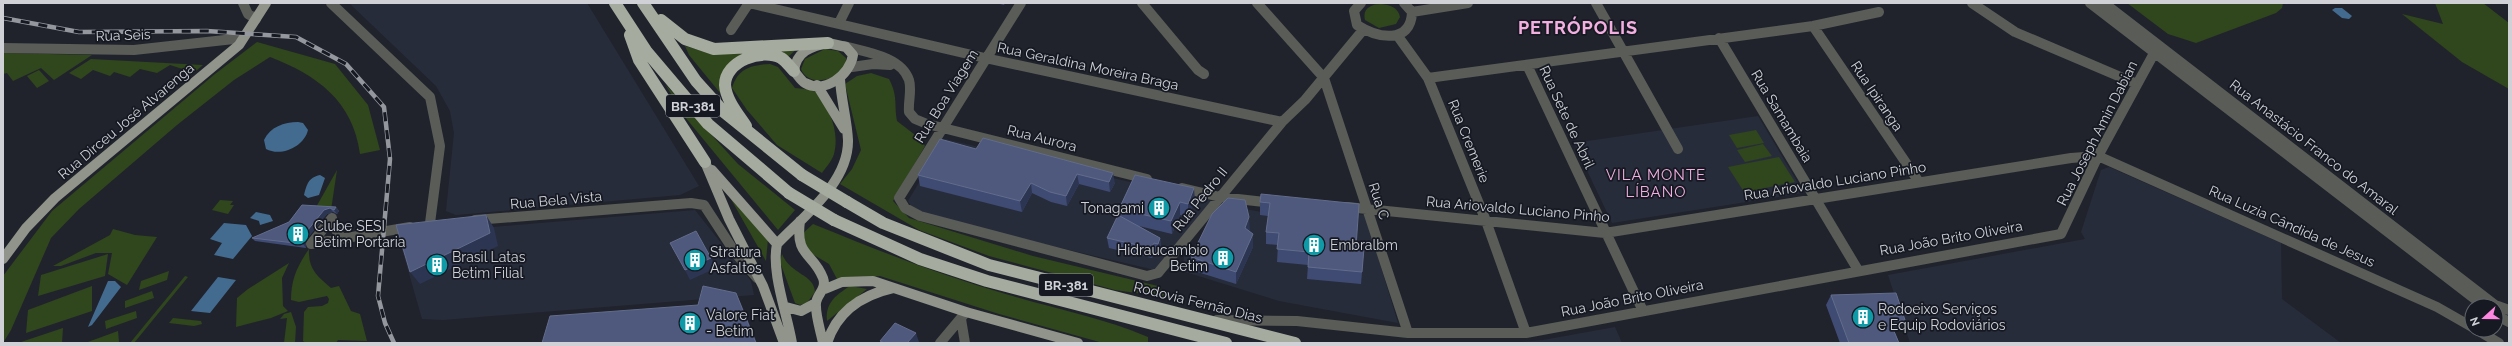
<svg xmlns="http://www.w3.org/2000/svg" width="2512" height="346" font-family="Raleway,sans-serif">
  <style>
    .built { fill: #272c3b }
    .green { fill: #30461c }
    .water { fill: #436b8f }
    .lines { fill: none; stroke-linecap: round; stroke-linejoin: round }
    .minor { stroke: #5a5c57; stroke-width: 10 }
    .major { stroke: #90948a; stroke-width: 10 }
    .highway { stroke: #a6ab9f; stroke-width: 12 }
    .rail-casing { stroke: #95979e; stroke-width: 4.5 }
    .rail { stroke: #161922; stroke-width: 3; stroke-dasharray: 9; stroke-linecap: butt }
    .highway-bridge { stroke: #a6ab9f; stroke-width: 12 }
    .wall { fill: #3f4b73 }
    .shaded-wall { fill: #2c3552 }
    .building { fill: #4e597d; stroke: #626c8b }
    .labels { text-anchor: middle; stroke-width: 3.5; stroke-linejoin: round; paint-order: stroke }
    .shield { fill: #161922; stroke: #989aa1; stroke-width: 1 }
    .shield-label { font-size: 13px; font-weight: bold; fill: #cfd1d7 }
    .street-label { font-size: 14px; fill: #cfd1d7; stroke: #161922 }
    .poi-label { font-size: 14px; fill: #cfd1d7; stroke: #161922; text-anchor: start }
    .neighbourhood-label { font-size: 15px; letter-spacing: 1px; fill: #f3afe0; stroke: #161922 }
    .district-label { font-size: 18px; font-weight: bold; letter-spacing: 1px; fill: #f3afe0; stroke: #161922 }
  </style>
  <rect width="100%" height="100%" fill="#20232c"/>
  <!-- built -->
  <path class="built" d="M349,3H587L699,186L680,195L456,215L446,211L454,133L450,111L436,86Z
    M1758,116L1804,193L1612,223L1574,143Z
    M945,139L1216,202L1155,270L915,214L908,201Z
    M2109,167L2281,243L2282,299L2341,343H1910L1888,275L2085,239L2081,232L2101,170Z
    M1262,205L1365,215L1398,323L1279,301L1182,271L1184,257L1228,206L1262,212Z
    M695,210L751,281L754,295L443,320L422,319L398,235Z
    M1615,327L1622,343H1511L1543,340Z"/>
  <!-- green -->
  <path class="green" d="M2127,3H2283L2282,8L2276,13L2196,43L2168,34Z
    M2435,3H2483L2509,23V89L2462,62L2402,14L2443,24Z
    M1381,4C1390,5 1398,7 1400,17L1396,24L1379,28L1365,20C1362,8 1372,4 1381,4Z
    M257,42L335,64L368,105L380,150L360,154C353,101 317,75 270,57L234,80L177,125L79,209L51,238L11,330L3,343V276L52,211L215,74Z
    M801,45L789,56L768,52L736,62L721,94L689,55L685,46L703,51Z
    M825,49L838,51L846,58C847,79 809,90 801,69L805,59Z
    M3,53H4L92,55L54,80L41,68L13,81L7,73L3,74Z
    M91,59L203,65L190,76L185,74L189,71L170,65L157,73L140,69L130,77L114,72L110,76L93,70L81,79L69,73Z
    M770,64L778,67L795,88L815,90C829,108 840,131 834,154C832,161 826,167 822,173L777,145L747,110L732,88C738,68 751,65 770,64Z
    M39,70L49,81L37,88L27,76Z
    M871,73L889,79C898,96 894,103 897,121L919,138L925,146L893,201L909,218L1033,256L1158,286L1171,298L1115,290L989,256L919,230L840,184L852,169L861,150L845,84L857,76Z
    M665,84L738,164L795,210L778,230L685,117Z
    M1756,130L1764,143L1737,148L1729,135Z
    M1763,144L1772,156L1745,162L1737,150Z
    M1779,157L1795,182L1744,192L1728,167Z
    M337,170L331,210L315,209Z
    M728,194L768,239L766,261Z
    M220,200L233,201L230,205H234L228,214L212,210Z
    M813,224C877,250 942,276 1009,295C1055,309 1103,318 1148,337V343H1103L999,314L880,276L837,279L829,264L809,252L800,236Z
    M113,229L135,235L157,237L127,285L108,274L112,253H96L61,266H53L110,235Z
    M309,249C308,269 317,276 331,288L339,286L351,311L360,314L367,341L338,340L336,343H306L303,341L304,312L308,307L322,306L328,303L329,299L327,296L299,302L291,300C291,280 297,266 309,249Z
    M108,254L105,276L38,296L41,275Z
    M782,254C791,275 814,274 815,292L807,303L800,305L795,303L780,262Z
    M289,263L282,278L283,306L288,311L271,318L236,327L237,298L248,289Z
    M169,271L167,280L139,290L141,281Z
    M185,276L188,277L134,343H130Z
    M92,286V311L26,333L28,310Z
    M850,286L867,289L827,321C825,303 836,295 850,286Z
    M152,291L154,298L125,308V301Z
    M136,311L137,318L106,329L105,321Z
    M291,312L296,327L295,343H284L287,318L280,319L284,314Z
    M173,318L201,321L202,324L194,326L169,323Z
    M63,328L62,343H18Z
    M118,331L119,342L117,343H85Z"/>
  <!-- water -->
  <path class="water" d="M2335,8H2342L2352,16L2349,19L2342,18L2332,10Z
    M298,122L303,123L308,130C304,147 281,157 266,149L264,140C270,127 284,122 298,122Z
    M320,175L325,178L319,195L308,198L304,195C307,184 308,178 320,175Z
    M256,212L270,215L273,221L260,225L259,221L250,218Z
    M224,223L246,225L252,236L233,259L214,255L222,243L210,239Z
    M218,277L236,280L210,313L191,311Z
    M108,281H115L121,287L92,325L88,327Z"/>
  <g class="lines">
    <!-- minor -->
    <path class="minor" d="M243,3L248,14L256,19
      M331,3L430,97L440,146L430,223
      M749,3L985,58L1282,122
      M1021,3L899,198L905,208L920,216L1147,276L1158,273L1282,122L1305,100L1363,30
      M1142,3L1198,70L1204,74
      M1257,3L1324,78L1408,333
      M1361,3L1354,11L1357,25C1377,38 1411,45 1412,12L1404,3
      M1596,3L1678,149
      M1972,3L2015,32L2137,84
      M2090,3L2484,306
      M2104,3L2495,305L2509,310
      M1412,12L1468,3
      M839,23L849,3
      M1813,26L1919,182
      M731,30L749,3
      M1397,35L1428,78L1486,221L1526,333
      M1719,38L1858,270
      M844,46C865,52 901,56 909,80C912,90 908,102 909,112L915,119L927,124L1147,179
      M3,48L134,50L243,38
      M1527,65L1643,311
      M852,67L873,64L890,65
      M1428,78L1813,26L1879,12
      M1182,188L1220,197L1273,203
      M1347,207L1605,233L2071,158L2098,156L2437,307L2472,327
      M475,220L691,203L704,205L736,254L757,278
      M311,244L410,227
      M311,244L332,218L334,227L342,239
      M2496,315L2509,322
      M961,319L965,343
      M1217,320L1297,321L1408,333H1526L2061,234L2098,156L2158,46
      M2477,330L2499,343
      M940,343L966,312"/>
    <!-- major -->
    <path class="major" d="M828,43L846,47L853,55C850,75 825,94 805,83C801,81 797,74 794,71C796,52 811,46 828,43Z
      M817,85L844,129
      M705,162L729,219L763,286L784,343
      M712,170L777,244
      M800,221C795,257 813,252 823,278C827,289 817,294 816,303C815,315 821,332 823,343
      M3,259L26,228L55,198L239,45L266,3
      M825,289L842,282L873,281L966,312L1078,343
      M786,307L801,311L816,303
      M792,343C787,313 771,272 777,244C804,216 849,182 848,140C847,119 841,100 840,79
      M827,343C837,311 862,295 893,288"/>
    <!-- highway -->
    <path class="highway" d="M615,3L647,52L708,124L789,193
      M643,3L696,81L724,112L802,175
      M661,20L685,39L714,49L828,43
      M630,35L639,60L705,162
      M746,126C738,114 726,100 725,85C725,61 762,48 781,58C786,61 790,67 794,71
      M847,202L883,223L989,265L1295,343
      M834,220L920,259L987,281L1226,343"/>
    <!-- rail casing -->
    <g class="rail-casing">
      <path id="rail" d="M3,18L79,32L207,31L296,37L346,64L384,107L390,159L378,296L385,323L394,343"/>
    </g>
    <!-- rail -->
    <use href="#rail" class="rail"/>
    <!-- highway-bridge -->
    <path class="highway-bridge" d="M802,175L847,202
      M789,193L834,220"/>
  </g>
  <!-- wall -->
  <path class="wall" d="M996,3H1005L1004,5Z
    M976,149L1115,183L1110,192L1079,184L1067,206L1051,202L1032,193L1022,212L920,186L918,175Z
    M1135,175L1195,201L1188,217L1180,215L1172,234L1139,226L1160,238L1161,248L1159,254L1155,253L1152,258L1109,248L1107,238L1120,216L1119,209Z
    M1261,194L1356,247L1364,248L1361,284L1307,279L1308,265L1277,262L1278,245L1266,244V232L1268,216L1260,215V202Z
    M302,205L336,207L339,211L337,214L333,212L327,214L306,240V248L255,241L252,238L289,222Z
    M1250,230L1249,231L1253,234V247L1236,284L1191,270V257Z
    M1831,295L1905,320L1899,330H1894L1899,343H1840L1826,305Z"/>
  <!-- shaded-wall -->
  <path class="shaded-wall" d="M1113,173L1115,183L1110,192L1109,182Z
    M1077,174L1079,184L1067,206L1066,196Z
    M1031,183L1032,193L1022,212L1020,201Z
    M1194,188L1195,201L1188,217V204Z
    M1180,202V215L1172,234L1171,221Z
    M336,207L339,211L337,214L334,210Z
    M330,208L333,212L327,214L306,240V248L303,244V236L324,210Z
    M486,215L494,228L498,246L420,284L410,272Z
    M1249,217L1250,230L1245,241V228Z
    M1253,234V247L1236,284V272Z
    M1160,238L1161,248L1159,254L1158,244Z
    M1154,243L1155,253L1152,258L1151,248Z
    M711,258L716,268L690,280L685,270Z
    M736,293L742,306L757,343H756Z
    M916,333L919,342L918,343H907Z"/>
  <!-- building -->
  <path class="building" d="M983,138L1113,173L1109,182L1077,174L1066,196L1050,192L1031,183L1020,201L918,175L940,139L976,149Z
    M1135,175L1194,188L1188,204L1180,202L1171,221L1119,209Z
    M1261,194L1359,204L1356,247L1364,248L1362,272L1308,267L1309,252L1277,249L1279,233L1266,232L1270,203L1260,202Z
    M1228,198L1245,200L1249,217L1245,228L1253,234L1236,272L1191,257L1212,214Z
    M302,205L336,207L334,210L330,208L324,210L303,236V244L252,238L289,222Z
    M486,215L490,233L410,272L396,225Z
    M1118,215L1160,238L1158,244L1154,243L1151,248L1107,238Z
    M696,231L711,258L685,270L670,243Z
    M703,286L736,293L756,343H542L550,316L698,305Z
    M1896,293L1905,320L1890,322L1899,343H1849L1831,295Z
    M895,323L916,333L907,343H884L880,341Z"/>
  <!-- icons -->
  <defs>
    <g id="building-disc" transform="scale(1.15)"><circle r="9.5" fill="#0f9aa8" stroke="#161922"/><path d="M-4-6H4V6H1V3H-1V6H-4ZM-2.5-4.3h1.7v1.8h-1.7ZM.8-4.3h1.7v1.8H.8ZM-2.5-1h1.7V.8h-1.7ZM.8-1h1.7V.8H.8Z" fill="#fff"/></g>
  </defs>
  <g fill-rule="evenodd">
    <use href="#building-disc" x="1159" y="208"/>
    <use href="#building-disc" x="298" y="234"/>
    <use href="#building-disc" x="1314" y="245"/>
    <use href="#building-disc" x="1223" y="258"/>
    <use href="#building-disc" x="695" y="260"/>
    <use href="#building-disc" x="437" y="265"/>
    <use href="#building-disc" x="1863" y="317"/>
    <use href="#building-disc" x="690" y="323"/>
  </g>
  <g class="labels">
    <!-- shield labels -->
    <g class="shield">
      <rect x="666" y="95" width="54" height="22" rx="3"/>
      <rect x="1039" y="274" width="54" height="22" rx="3"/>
    </g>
    <g class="shield-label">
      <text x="693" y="111">BR-381</text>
      <text x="1066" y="290">BR-381</text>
    </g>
    <!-- street labels -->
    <g class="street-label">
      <text transform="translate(123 35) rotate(-2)" y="5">Rua Seis</text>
      <text transform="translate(1088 66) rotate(12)" y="5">Rua Geraldina Moreira Braga</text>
      <text transform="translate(946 96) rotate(-58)" y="5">Rua Boa Viagem</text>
      <text transform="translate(1877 96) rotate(56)" y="5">Rua Ipiranga</text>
      <text transform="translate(1782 116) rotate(59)" y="5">Rua Samambaia</text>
      <text transform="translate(1567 117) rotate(65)" y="5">Rua Sete de Abril</text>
      <text transform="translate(126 121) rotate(-40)" y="5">Rua Dirceu José Alvarenga</text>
      <text transform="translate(2097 133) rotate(-63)" y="5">Rua Joseph Amin Dabian</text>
      <text transform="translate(1042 138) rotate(14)" y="5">Rua Aurora</text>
      <text transform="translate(1469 141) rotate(68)" y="5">Rua Cremerie</text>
      <text transform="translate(2314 147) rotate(38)" y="5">Rua Anastácio Franco do Amaral</text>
      <text transform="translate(1835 181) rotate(-9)" y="5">Rua Ariovaldo Luciano Pinho</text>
      <text transform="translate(1200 199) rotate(-51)" y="5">Rua Pedro II</text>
      <text transform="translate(556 200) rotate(-5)" y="5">Rua Bela Vista</text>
      <text transform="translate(1379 201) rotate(72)" y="5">Rua C</text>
      <text transform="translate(1518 209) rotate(5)" y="5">Rua Ariovaldo Luciano Pinho</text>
      <text transform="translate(2292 226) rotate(24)" y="5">Rua Luzia Cândida de Jesus</text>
      <text transform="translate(1951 238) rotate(-10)" y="5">Rua João Brito Oliveira</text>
      <text transform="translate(1632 298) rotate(-11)" y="5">Rua João Brito Oliveira</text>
      <text transform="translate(1198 302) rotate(14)" y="5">Rodovia Fernão Dias</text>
    </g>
    <!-- poi labels -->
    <g class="poi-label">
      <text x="1144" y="213" text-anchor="end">Tonagami</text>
      <text x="314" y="231">Clube SESI<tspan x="314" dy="16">Betim Portaria</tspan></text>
      <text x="1330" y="250">Embralbm</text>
      <text x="1208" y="255" text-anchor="end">Hidraucambio<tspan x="1208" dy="16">Betim</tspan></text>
      <text x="710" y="257">Stratura<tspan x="710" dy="16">Asfaltos</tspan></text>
      <text x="452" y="262">Brasil Latas<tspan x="452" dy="16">Betim Filial</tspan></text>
      <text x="1878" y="314">Rodoeixo Serviços<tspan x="1878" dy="16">e Equip Rodoviários</tspan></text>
      <text x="706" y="320">Valore Fiat<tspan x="706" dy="16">- Betim</tspan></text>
    </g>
    <!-- neighbourhood labels -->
    <g class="neighbourhood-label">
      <text x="1656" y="180">VILA MONTE<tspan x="1656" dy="17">LÍBANO</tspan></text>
    </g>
    <!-- district labels -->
    <g class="district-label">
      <text x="1578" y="34">PETRÓPOLIS</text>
    </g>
  </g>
  <!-- border -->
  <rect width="2512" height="346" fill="none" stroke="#cfd1d7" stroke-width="8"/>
  <!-- north arrow -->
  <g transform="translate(2484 318) rotate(249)"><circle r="19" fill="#161922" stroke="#60636a"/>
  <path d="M0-3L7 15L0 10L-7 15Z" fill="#fe86e1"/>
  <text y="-6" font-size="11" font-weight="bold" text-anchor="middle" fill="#cfd1d7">N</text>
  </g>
</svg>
